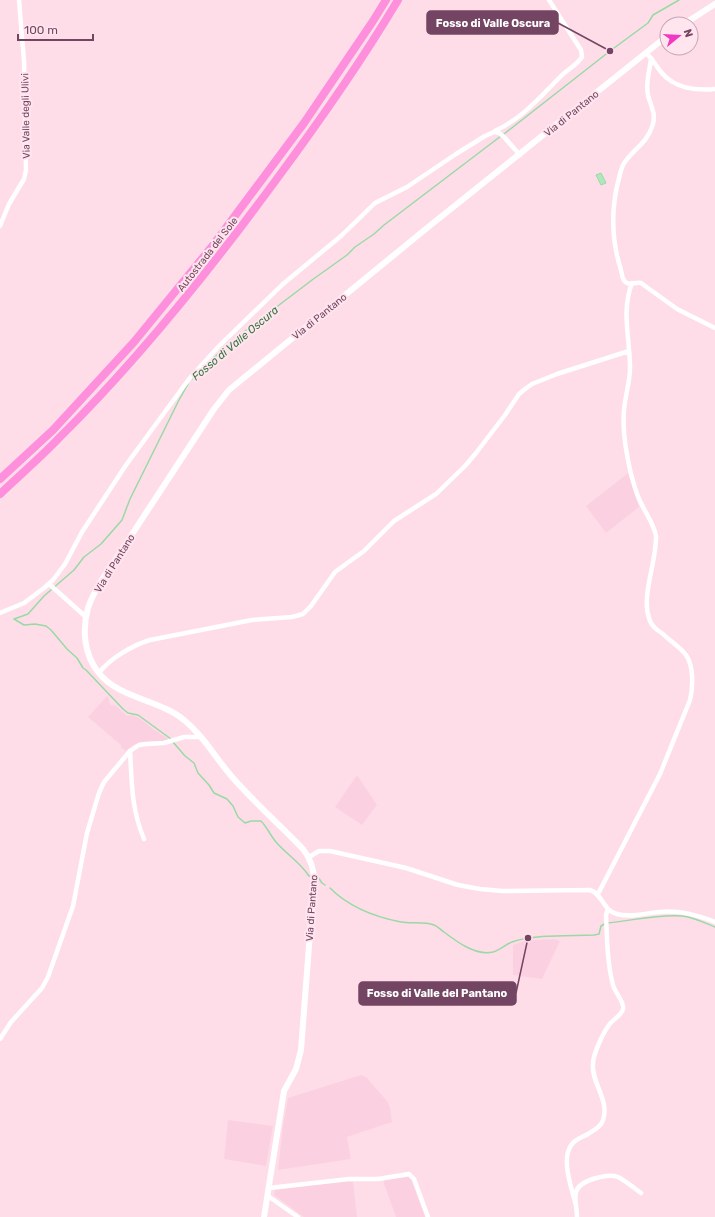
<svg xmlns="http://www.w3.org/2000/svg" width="715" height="1217" font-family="Rubik,sans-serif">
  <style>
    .residential { fill: #fbd1e2 }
    .water { fill: #b1e8bb; stroke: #97daa4 }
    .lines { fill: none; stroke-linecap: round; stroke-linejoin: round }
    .stream { stroke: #97daa4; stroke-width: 1.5 }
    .street { stroke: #fff; stroke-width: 4.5 }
    .secondary { stroke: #fff; stroke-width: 6 }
    .highway { stroke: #fd8fdc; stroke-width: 8 }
    .labels { text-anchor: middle; stroke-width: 4; stroke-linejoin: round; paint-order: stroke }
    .street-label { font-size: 10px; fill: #744562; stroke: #ffe5ee }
    .water-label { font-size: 11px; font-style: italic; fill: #357442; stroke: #ffe5ee }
    .leader { fill: none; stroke: #744562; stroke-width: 1.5 }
    .callout-dot { fill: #744562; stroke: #ffe5ee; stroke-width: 1.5 }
    .callout { fill: #744562; stroke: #744562; stroke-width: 1.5 }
    .callout-label { font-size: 11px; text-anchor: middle; font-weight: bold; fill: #fff }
  </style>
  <rect width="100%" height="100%" fill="#fedde9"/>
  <!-- residential -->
  <path class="residential" d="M628,473L639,507L606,533L586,506Z
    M107,696L109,699L110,704L112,706L115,705L127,716L133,715L141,719L153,729L169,739L167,741L141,742L133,745L126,751L121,748V745L88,717Z
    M357,775L377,805L362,825L335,807Z
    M554,939L560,941L542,979L513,975V945L524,941Z
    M361,1075L366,1077L387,1101L390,1107L392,1122L347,1137L351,1159L278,1170L283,1126L288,1098Z
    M228,1120L273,1126L266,1166L224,1159Z
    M408,1177L411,1179L425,1217H396L384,1184V1181L386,1180Z
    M347,1181L353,1182L357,1217H304L274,1195L275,1190Z"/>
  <!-- water -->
  <path class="water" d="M601,173L606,183L601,185L596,175Z"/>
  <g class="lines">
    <!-- stream -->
    <path class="stream" d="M504,134L610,51L648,23L653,15L679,0
      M192,379L219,353L245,331L312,280L347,255L355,247L374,234L384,225L501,136
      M14,619L28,614L44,596L74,570L84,557L101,544L122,520L130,499L179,400L188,384
      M14,619L24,625L35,624L46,626L51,630L67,649L77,658L83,668L86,670L123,709L128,713L138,715L171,739
      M173,742L185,756L194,763L198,773L209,785L214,793L227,799L233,806L238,817L245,823L251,821H261C267,827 270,835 276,842C286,854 300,862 309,876H311
      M316,876L318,877L322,883L325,885
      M330,888C349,907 375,917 401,922C411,924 424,921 434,925C437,926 441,930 444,932C457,942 476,956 493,952C500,950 506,944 512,942C534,934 570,936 594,935L599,934L601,926L606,923C631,921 657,914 682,916C693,917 705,923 715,927"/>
    <!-- street -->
    <path class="street" d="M646,53C652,58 656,66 661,72C674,88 696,91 715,89
      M651,58C650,70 645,83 648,95C650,105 656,112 653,124C647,145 632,149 623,165C620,172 619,179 617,186C611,214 612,242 621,270C622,274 622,281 627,283C631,285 636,282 641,283L677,309L715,328
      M495,131C524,117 539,98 561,76C568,69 577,65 582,57L581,50L549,0
      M0,226L9,204L24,179L26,170L24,61L19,0
      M49,584L86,617
      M0,613L24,603L44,588L53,580L65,564L82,532L126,465L189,379L220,345L283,284L341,236L375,203L407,187L456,154L485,136L494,132L499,133L504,137L520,155
      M99,673C109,659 133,645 150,640L252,620L292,617L303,614L311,606L335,572L364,551L394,521L436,494L465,466L476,453L505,415L519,394L525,389L532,384L557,374L629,351
      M130,751C132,783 131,808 144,839
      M309,857L319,851H330L406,868L458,885L480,889L502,891L590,890C603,894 603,911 617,914C630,918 646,913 660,912C680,910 697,915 715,922
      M598,894L660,774L690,700C693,688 694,666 686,655C680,647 670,641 663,634C657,630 651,626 649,618C641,596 657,560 656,536C654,524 646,514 641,503C636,494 634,484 631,474C626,453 622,432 624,410C625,396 630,382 630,368C630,339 621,311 632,283
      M0,1039L11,1022L42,988L48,977L73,906L87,833L99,793L104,782L130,751L139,745L146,744L164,743L184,737H200
      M269,1188L349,1179H378L409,1174L414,1179L428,1217
      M268,1196L298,1217
      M576,1206C572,1188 560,1159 572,1144C576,1139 583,1137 588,1134C594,1130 601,1127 603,1120C610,1101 591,1082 593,1064C593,1054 603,1033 609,1025C613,1019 621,1016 623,1009C625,1003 614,991 613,985C607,962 607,938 606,915L608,909
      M577,1217C577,1209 574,1200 576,1192C579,1180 608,1173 618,1177C626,1181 634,1188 641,1193"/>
    <!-- secondary -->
    <path class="secondary" d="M684,24L715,4
      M264,1217L284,1091L296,1069L301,1050L314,881C314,869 311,859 303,849C280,825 255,803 233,778C216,759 204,736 184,720C159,699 119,699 98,672C84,654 82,630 88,608C95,587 111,567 123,548C153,502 184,455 214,409L229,390L427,228L667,36"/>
    <!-- highway -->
    <path class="highway" d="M0,479L53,430L134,342L214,244L304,123L373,21L386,0
      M0,494C20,475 41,457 60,437C140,358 210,270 276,180C319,122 361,62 398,0"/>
  </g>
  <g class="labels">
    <!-- street labels -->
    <g class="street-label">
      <text transform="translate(571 113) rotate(-39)" y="4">Via di Pantano</text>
      <text transform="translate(25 116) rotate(-91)" y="4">Via Valle degli Ulivi</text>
      <text transform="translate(207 254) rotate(-52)" y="4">Autostrada del Sole</text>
      <text transform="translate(319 316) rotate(-39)" y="4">Via di Pantano</text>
      <text transform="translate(114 563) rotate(-58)" y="4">Via di Pantano</text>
      <text transform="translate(311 908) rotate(-86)" y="4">Via di Pantano</text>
    </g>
    <!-- water labels -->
    <g class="water-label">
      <text transform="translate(235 343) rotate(-40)" y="4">Fosso di Valle Oscura</text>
    </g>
  </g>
  <!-- callouts -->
  <path class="leader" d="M610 51L558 23M528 938L516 993"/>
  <g class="callout-dot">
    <circle cx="610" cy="51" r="4"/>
    <circle cx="528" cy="938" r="4"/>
  </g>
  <g class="callout">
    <rect x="427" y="11" width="131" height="23" rx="4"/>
    <rect x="359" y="982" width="157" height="23" rx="4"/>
  </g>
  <g class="callout-label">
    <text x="493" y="27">Fosso di Valle Oscura</text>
    <text x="437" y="997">Fosso di Valle del Pantano</text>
  </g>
  <!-- north arrow -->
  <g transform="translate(679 36) rotate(72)"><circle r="19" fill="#ffe5ee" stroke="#c7a5b6"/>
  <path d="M0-3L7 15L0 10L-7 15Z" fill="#f139c1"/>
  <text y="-6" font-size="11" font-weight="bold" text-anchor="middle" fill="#744562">N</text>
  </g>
  <!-- scale -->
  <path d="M18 34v6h75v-6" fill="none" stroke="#744562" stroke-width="2"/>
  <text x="24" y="34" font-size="12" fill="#744562" stroke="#ffe5ee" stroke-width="3" paint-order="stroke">100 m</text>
</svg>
